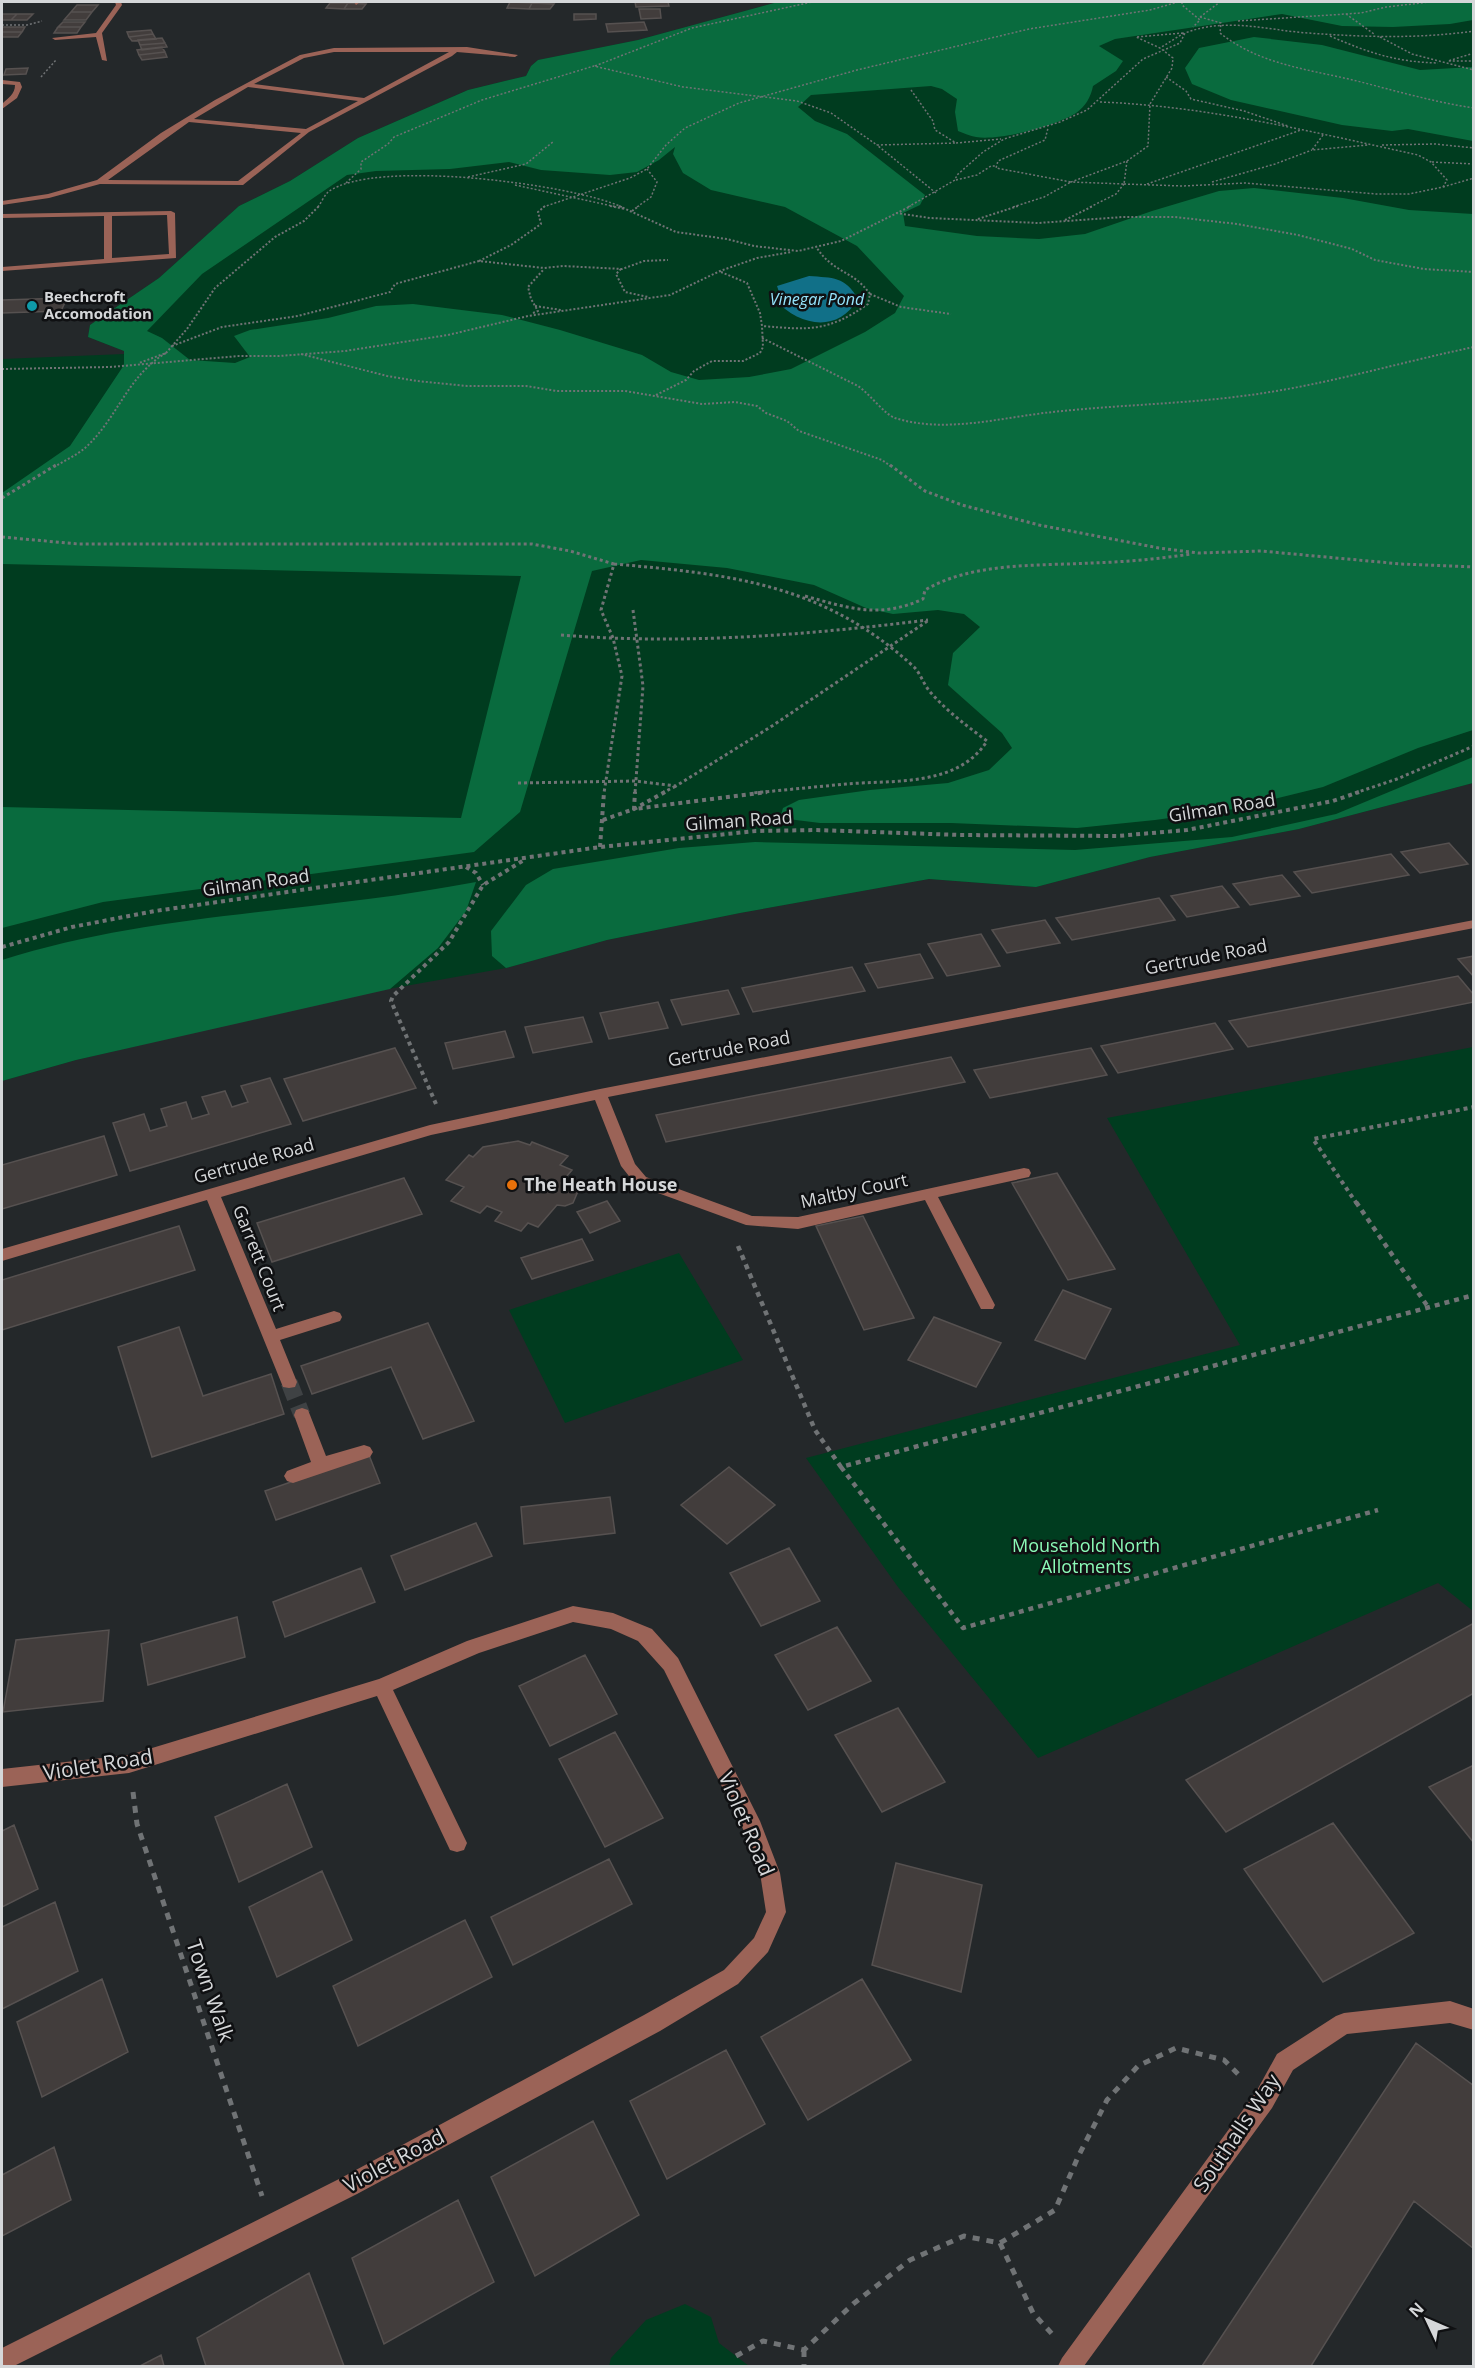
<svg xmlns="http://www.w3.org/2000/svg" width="1475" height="2368" font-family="'Open Sans',sans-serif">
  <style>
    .green { fill: #003c1f }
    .forest { fill: #096b3e; fill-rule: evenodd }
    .water { fill: #117088 }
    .building { fill: #423d3c; stroke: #565150; stroke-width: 1.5 }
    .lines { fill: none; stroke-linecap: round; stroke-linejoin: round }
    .minor-tunnel { stroke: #3f4244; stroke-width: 17; stroke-dasharray: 17 8; stroke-linecap: butt }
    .path-far5 { stroke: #707375; stroke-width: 1.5; stroke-dasharray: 2 2; stroke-linecap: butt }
    .path-far4 { stroke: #707375; stroke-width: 2; stroke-dasharray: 2 2; stroke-linecap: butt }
    .path-far3 { stroke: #707375; stroke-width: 3; stroke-dasharray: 3 3; stroke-linecap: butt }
    .path-far2 { stroke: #707375; stroke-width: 4; stroke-dasharray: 4 4; stroke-linecap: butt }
    .path-far1 { stroke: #707375; stroke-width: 4.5; stroke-dasharray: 5 5; stroke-linecap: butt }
    .path { stroke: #707375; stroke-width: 5; stroke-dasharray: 7 7; stroke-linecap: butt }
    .minor { fill: #9b6357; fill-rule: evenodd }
    .culture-dot { fill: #0f9aa8; stroke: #0f1012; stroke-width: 2 }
    .food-dot { fill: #e8710a; stroke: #0f1012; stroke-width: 2 }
    .labels { text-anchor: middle; stroke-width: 5; stroke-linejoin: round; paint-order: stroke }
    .far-poi-label { font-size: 15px; font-weight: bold; fill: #d5d7d9; stroke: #0f1012; text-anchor: start }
    .far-water-label { font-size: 16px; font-style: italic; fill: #95e4fc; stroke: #0f1012 }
    .street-label { font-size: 18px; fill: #d5d7d9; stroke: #0f1012 }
    .poi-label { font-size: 18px; font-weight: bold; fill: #d5d7d9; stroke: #0f1012; text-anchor: start }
    .park-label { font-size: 18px; fill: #8bfab7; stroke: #0f1012 }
    .near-street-label { font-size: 21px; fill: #d5d7d9; stroke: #0f1012 }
  </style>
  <rect width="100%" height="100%" fill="#24282a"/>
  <!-- green -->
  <path class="green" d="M778,2H1473V783L1299,829L1150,857L1036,887L929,879L740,913L607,940L506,968L355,995L76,1060L2,1081V359L124,354V351L88,337L90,325L159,278L239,206L290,181L358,138L468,90L526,76L531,66L538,60L638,40Z
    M1473,1047V1611L1438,1583L1038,1758L898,1587L806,1458L1240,1345L1107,1118Z
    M679,1253L743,1360L565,1423L509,1310Z
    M685,2304L711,2317L719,2343L749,2366H609L611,2358L646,2320Z"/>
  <!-- forest -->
  <path class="forest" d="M778,2H1473V20L1450,24L1393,27L1342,26L1282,14L1115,39L1099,46L1123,61L1116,71L1093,86C1091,97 1085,107 1076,113C1056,126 999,141 976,137C970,136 964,133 958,131L955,112L957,99L942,89L931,86L811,95L798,107L815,121L847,134L925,195L920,205L903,213L905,226L977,236L1039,239L1085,234L1152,211L1219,191L1254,188L1343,198L1409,210L1473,214V730L1418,748L1323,787L1234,809L1155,820L1077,828L951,823H820L780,818L783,808L799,800L870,790L948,783L989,770L1012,748L1002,733L948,685L953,653L980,627L964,614L938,610L893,614L866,608L814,585L727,568L641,560L592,571L520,812L474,852L103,902L2,928V807L461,818L521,576L2,564V493L70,446L124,365V351L88,337L90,325L159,278L239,206L290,181L358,138L468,90L526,76L531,66L538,60L638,40ZM675,147L673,154L683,173L711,190L785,207L857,246L904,296L895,313L865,332L791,369L749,377L699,380L671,372L642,355L560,330L502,315L413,304L376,306L328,318L250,330L234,336L250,357L235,363L190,360L162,338L147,331L202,274L347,175L376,171L450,169L509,162L541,170L610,175L637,172L659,160Z
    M1254,37L1322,45L1420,70L1473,67V141L1408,129L1392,131L1342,125L1231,100L1192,84L1185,68L1199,48Z
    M1473,757V783L1299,829L1150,857L1036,887L929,879L740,913L607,940L506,968L492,956L491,931L526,885L553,869L679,848L755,842L1075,850L1232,837L1336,814Z
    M476,882L466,911L438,948L390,989L76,1060L2,1081V960C121,922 245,915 368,899C404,895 440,888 476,882Z"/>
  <!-- water -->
  <path class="water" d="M809,276C833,278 845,276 858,299C837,334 800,326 775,300L779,292L777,286Z"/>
  <!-- building -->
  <path class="building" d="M510,2L532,3L529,9L507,8Z
    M635,2H668L669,6L636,7Z
    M330,3H348L344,9L326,8Z
    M348,3L366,4L362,9H344Z
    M532,3L554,4L550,9H529Z
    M77,5H98L92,12H71Z
    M639,9H660L661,18L641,19Z
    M71,12H92L86,20H64Z
    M2,14H17L11,20H2Z
    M17,14H33L27,20H11Z
    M574,14H596V19L574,20Z
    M63,22H85L81,27H58Z
    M644,22L647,30L608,32L606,24Z
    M2,27H25L22,32H2Z
    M58,27H81L77,33H54Z
    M151,30L153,34L129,37L127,32Z
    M2,32H22L18,37H2Z
    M153,34L156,39L132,41L129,37Z
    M162,38L165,43L140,45L138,40Z
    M165,43L167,47L142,50L140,45Z
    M162,47L165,52L139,55L137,50Z
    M165,52L167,57L142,60L139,55Z
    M28,68L26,74L4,75L6,69Z
    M67,298L61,311L2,313V300Z
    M1449,843L1468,864L1420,873L1401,852Z
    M1391,854L1409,875L1312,893L1294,872Z
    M1282,875L1300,896L1250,905L1233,884Z
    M1222,886L1239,907L1187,917L1171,896Z
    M1159,898L1175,920L1072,940L1056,918Z
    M1045,920L1060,943L1007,953L992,930Z
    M981,934L1000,966L947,976L928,944Z
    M920,954L933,978L878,988L865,964Z
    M1474,956V977L1458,959Z
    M852,967L865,991L753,1012L742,988Z
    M1458,976L1474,995V1002L1248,1047L1229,1021Z
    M728,990L739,1014L682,1025L671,1000Z
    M658,1002L668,1028L609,1039L600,1013Z
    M583,1017L592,1042L533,1053L525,1027Z
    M1215,1023L1233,1049L1118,1073L1101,1046Z
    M505,1031L514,1057L453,1069L445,1043Z
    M395,1048L416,1088L303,1121L284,1079Z
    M1091,1048L1107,1075L990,1098L974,1070Z
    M951,1057L965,1082L666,1142L656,1115Z
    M270,1078L291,1124L130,1171L113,1123L144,1114L150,1131L167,1126L161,1109L186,1102L192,1119L209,1114L202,1097L225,1091L232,1107L248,1102L241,1086Z
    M104,1136L117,1175L2,1209V1165Z
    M518,1141L530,1145L532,1142L568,1156L560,1165L572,1170L561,1183L578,1191L573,1203L565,1206L557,1205L538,1227L528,1223L521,1231L495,1221L502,1212L487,1206L480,1213L451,1201L464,1187L446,1180L469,1155L473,1157L483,1147Z
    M1057,1173L1115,1269L1068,1280L1012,1183Z
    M404,1178L422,1214L272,1262L257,1223Z
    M607,1201L620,1221L590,1233L577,1212Z
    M863,1216L914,1318L864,1330L816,1226Z
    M179,1226L195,1270L2,1330V1280Z
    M582,1239L593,1260L532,1279L521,1258Z
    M1063,1290L1111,1309L1085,1359L1035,1340Z
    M934,1317L1001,1343L976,1387L908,1360Z
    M428,1323L474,1421L423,1439L391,1367L312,1394L301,1366Z
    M179,1327L203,1396L271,1374L284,1414L152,1457L118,1347Z
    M369,1455L380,1483L276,1520L265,1491Z
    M729,1467L775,1505L727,1544L681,1505Z
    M610,1497L615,1533L524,1544L521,1507Z
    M476,1523L492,1556L405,1590L391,1556Z
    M789,1548L820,1601L761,1626L730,1573Z
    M361,1568L375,1602L285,1637L273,1602Z
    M237,1617L245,1657L148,1685L141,1644Z
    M1474,1623V1693L1226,1832L1186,1780Z
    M837,1627L871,1681L808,1710L775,1655Z
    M109,1630L103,1701L3,1712L16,1640Z
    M585,1655L617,1714L550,1746L519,1686Z
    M898,1708L945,1782L882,1812L835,1735Z
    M615,1732L663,1818L605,1847L559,1759Z
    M1474,1765V1843L1429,1787Z
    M287,1784L312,1847L239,1882L215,1817Z
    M1333,1823L1414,1933L1323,1982L1244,1869Z
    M14,1825L38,1889L2,1907V1831Z
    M609,1859L632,1904L513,1965L491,1917Z
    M896,1863L982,1885L961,1992L872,1965Z
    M322,1871L352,1940L277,1977L249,1907Z
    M55,1902L78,1971L2,2009V1927Z
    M465,1920L492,1977L358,2046L333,1986Z
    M102,1979L128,2052L42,2097L17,2022Z
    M862,1979L911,2060L808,2120L761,2037Z
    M1416,2043L1474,2086V2249L1414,2201L1311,2366H1202Z
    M726,2050L765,2124L667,2179L630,2101Z
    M593,2121L639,2215L535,2276L491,2177Z
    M54,2147L71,2200L2,2236V2175Z
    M458,2200L494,2282L384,2344L352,2258Z
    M309,2273L344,2366H206L197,2338Z
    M161,2355L164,2366H140Z"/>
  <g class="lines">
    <!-- minor-tunnel -->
    <path class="minor-tunnel" d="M289,1382L302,1415"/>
    <!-- path-far5 -->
    <path class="path-far5" d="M1182,2V5L1200,20L1193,27
      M1346,14L1374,34
      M1200,17L1221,23L1220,33C1259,64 1306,69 1353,80C1393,90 1433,102 1474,108
      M1200,17L1220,2
      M1238,21L1361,13L1386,7L1430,2
      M2,25H27L42,21
      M1183,33L1136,37L1160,48L1184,33
      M1330,36C1369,53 1396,62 1438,63
      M1380,37L1412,54L1474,70
      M1474,53L1448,61H1474
      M595,66L692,28L812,2
      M41,77L56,60
      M1166,77L1186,91L1191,99L1244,111L1288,126
      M911,90L933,121L935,130L956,143L1001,139
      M1100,102C1207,106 1313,132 1418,155L1431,162L1447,180L1443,187L1409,194H1376L1245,183L1183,186L1124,184
      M1323,135L1312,150L1368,145
      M1382,145L1435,144L1474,148
      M1127,161L1148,146L1150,104L1172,68L1173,58L1160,48
      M1127,161L1124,184L1071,182Z
      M1432,162L1474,164
      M468,177L526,164L554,141
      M956,180L977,175L991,166H997
      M1212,182L1275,164L1312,150
      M346,183L361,169V162L388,144L394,137L482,100L594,66L683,87L797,101L831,113L877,145
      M1147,184L1301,130
      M515,185L617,207
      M1443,187L1474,178
      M936,193L877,145L956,143
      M318,207C321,203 324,196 328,192C374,158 571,184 622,207
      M543,207L630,178L647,169L666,145L685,128L739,103L857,70L1029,29L1150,10L1178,2
      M637,207L651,197L657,182L647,169
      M908,207L955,180L957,175L983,152L1004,139L1060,122L1087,110L1143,59L1180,43L1185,33C1227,17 1265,30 1308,33C1364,37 1418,39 1474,31
      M1013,207L1044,197L1071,182L996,168L998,161L1045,140L1048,128
      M1090,207L1116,194L1124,184"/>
    <!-- path-far4 -->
    <path class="path-far4" d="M610,206L625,209
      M619,206L676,232L727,239L754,246L798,251L841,241L911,206
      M632,211L639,206
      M896,213L930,218L1038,223L1123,217H1175L1237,224L1298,235L1352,249L1375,260L1424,269L1474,272
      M978,219L1018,206
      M1065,220L1093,206
      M479,261L511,245L541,224L538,212L545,206
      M621,269L616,274L625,292L648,297
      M721,272L747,283L760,313L762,326C809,330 828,332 868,304L870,294C853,270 833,273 817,248
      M870,294L901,307L951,314
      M535,306L561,310
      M533,313L538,311L531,299L528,287L544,269
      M762,338L858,386C870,394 884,414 895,418C945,434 1003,417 1053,412C1125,404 1198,404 1270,392C1339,381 1406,361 1474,347
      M172,346L222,327L298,316L390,292L395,284L479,261L544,268L563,266L622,269L644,261L668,260
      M166,353L187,329L215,288L275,237L304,221L319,206
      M301,354L387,376L417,381L467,386H526L557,391H625L702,404L735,402L757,406L766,413L787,421L799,431L882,460L892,467
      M2,369L110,367L239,356H279L345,351L448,335L528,316L670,295L720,271L757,258L791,252
      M656,395L686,380L694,371L712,361H743L760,353L763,347L762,326
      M54,467C64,461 77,455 85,448C118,418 127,376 166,353L139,363"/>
    <!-- path-far3 -->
    <path class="path-far3" d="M890,465L925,491L962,505L1039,525L1159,548L1198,553L1261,551L1401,564L1474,567
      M2,498L56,465
      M2,537L78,544H532L570,551L614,564L601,610L613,638L622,676L604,793
      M614,564C730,574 824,584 914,667C921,674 924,686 932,694C948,712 967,726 987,741C958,787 893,780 846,784C815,787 784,790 753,793
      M805,596C848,608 880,619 923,599L925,590C973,562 1037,566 1091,563C1124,562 1158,559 1191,554
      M633,610L643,686L635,793
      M561,635C684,645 806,635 928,620
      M518,783L635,781L676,786L772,726L929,620
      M662,793L676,786
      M1355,793L1397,779L1474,746"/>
    <!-- path-far2 -->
    <path class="path-far2" d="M665,792L634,809L767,792
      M603,820L634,809L635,792
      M600,847L604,792
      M466,867L476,873L483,885
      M2,947L72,927L155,911L600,847L756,831L816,830L960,835L1117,836L1187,830L1333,801L1359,792
      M436,1104L391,1001L393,996L449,942L483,885L524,860
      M1357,1204L1313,1139L1474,1107"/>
    <!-- path-far1 -->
    <path class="path-far1" d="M1356,1202L1428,1307
      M738,1246L815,1430L841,1467L1474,1295
      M841,1467L963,1628L1378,1510"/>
    <!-- path -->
    <path class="path" d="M133,1792L137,1824L262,2196
      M1000,2243L1033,2313L1053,2335
      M804,2350V2366
      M736,2356L763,2341L804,2350L853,2304L910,2260L964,2236L1000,2243L1055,2210L1078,2157L1107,2100L1138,2066L1176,2048L1224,2060L1240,2076"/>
    <!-- minor -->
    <path class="minor" d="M115,2H121L122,5L102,33L107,61L102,60L96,37L55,40L52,38L96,33L116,5Z
      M354,2H360L356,5Z
      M467,47L518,55L515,57L457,52L452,56L309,132L243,185L100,184L49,198L2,205V201L48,194L97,180L161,133L215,100L300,55L334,48ZM334,52H449L364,98L254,84L304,58ZM248,87L358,101L306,129L194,119ZM189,122L301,133L238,181L108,180Z
      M2,80L20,82L22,87L17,98L2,109V104C8,98 15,94 15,85L2,84Z
      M171,211L175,213L176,258L2,271V267L104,259V216L2,218V214ZM167,215L169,254L112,258V216Z
      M1474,920V928L608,1097L635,1164L646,1177L752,1216L798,1217L1024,1168L1029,1169L1031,1173L1029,1177L938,1197L995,1305L993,1309H981L925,1200L798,1229L746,1225L636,1185L621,1166L595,1100L431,1135L221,1197L276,1329L334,1311L340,1313L342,1317L340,1321L280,1340L297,1382L295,1387L289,1388L283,1387L281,1382L207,1200L2,1261V1249L430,1125L600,1089Z
      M302,1408L308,1410L310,1415L326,1456L364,1445L370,1447L373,1452L370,1457L293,1483L287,1481L284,1476L287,1471L311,1462L294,1415L296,1410Z
      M573,1606L613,1613L652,1629L678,1658L760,1821L780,1873L786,1912L768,1952L738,1984L660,2031L357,2194L14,2366H2V2348L341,2178L644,2015L724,1970L754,1938L766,1912L760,1873L744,1831L664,1670L638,1641L611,1629L573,1622L479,1653L393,1690L467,1843L464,1850L457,1852L450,1850L377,1696L129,1773L2,1787V1769L129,1755L379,1679L467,1641Z
      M1450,2001L1474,2009V2030L1450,2023L1347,2034L1293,2070L1272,2108L1084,2366H1058L1062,2358L1256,2092L1277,2054L1336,2016L1344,2013Z"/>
  </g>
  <!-- markers -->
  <circle class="culture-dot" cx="32" cy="306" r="6"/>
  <circle class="food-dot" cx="512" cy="1185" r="6"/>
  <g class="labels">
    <!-- far-poi labels -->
    <g class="far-poi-label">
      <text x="44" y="302">Beechcroft<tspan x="44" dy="17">Accomodation</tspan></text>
    </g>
    <!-- far-water labels -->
    <g class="far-water-label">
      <text x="817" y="305">Vinegar Pond</text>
    </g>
    <!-- street labels -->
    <g class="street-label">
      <text transform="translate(1222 808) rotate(-9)" y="6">Gilman Road</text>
      <text transform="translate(739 821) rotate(-4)" y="6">Gilman Road</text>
      <text transform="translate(256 883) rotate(-8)" y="6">Gilman Road</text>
      <text transform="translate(1206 957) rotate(-11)" y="6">Gertrude Road</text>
      <text transform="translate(729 1049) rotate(-11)" y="6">Gertrude Road</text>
      <text transform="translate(254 1161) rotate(-16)" y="6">Gertrude Road</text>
      <text transform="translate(854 1191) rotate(-12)" y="6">Maltby Court</text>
      <text transform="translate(259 1258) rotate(68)" y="6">Garrett Court</text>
    </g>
    <!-- poi labels -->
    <g class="poi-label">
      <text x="524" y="1191">The Heath House</text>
    </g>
    <!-- park labels -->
    <g class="park-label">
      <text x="1086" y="1552">Mousehold North<tspan x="1086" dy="21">Allotments</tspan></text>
    </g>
    <!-- near-street labels -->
    <g class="near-street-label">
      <text transform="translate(98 1765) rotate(-9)" y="7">Violet Road</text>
      <text transform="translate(746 1824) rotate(67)" y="7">Violet Road</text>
      <text transform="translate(210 1991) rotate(71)" y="7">Town Walk</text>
      <text transform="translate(1237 2133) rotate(-56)" y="7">Southalls Way</text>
      <text transform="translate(394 2161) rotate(-28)" y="7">Violet Road</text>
    </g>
  </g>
  <!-- border -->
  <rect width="1475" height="2368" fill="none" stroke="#d5d7d9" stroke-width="6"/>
  <!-- north arrow -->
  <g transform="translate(1427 2320) rotate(314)" stroke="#0f1012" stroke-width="4.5" paint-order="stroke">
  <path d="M0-4.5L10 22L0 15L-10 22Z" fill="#d5d7d9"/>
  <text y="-9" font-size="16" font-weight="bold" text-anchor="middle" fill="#d5d7d9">N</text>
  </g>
</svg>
